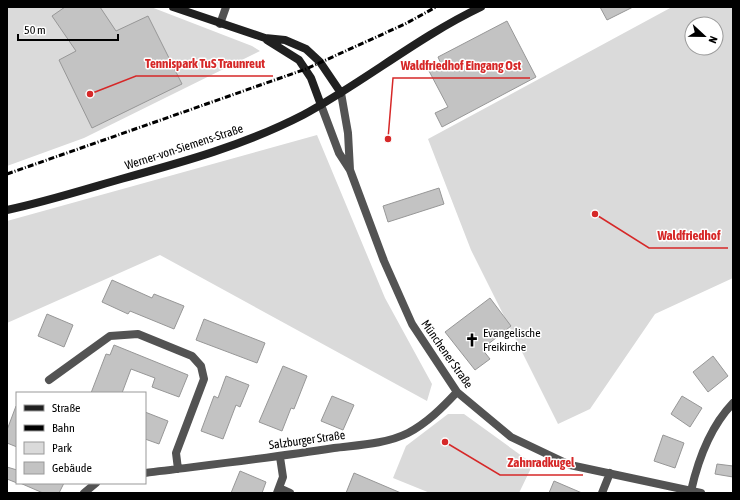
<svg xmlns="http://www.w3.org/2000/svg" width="740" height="500" font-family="'Asap Condensed',sans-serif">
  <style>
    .green { fill: #dadada; fill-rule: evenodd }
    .building { fill: #c3c3c3; stroke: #979797 }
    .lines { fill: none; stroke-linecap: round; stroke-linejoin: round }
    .street { stroke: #535353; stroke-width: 8 }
    .secondary { stroke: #202020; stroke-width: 8 }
    .rail { stroke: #000; stroke-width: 3; stroke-dasharray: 6 2 1 2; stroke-linecap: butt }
    .labels { text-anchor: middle; stroke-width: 3; stroke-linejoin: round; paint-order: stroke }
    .street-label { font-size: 12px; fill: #000; stroke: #fff }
    .poi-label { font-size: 12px; fill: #000; stroke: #fff; text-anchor: start }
    .leader { fill: none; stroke: #d62828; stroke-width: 1.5 }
    .callout-dot { fill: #d62828; stroke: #fff; stroke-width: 1.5 }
    .callout-label { font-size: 13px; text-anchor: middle; font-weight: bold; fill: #d62828; stroke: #fff; stroke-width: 3; stroke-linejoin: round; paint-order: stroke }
  </style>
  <rect width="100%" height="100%" fill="#fff"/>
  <!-- green -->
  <path class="green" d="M7,7H151L252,46L260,51L84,138L7,166Z
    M672,7H733V278L655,314L590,409L558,424L471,250L428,139ZM692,24H716V48H692Z
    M317,135L385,298L432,384L427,401L160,255L7,323V221Z
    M448,414H464L533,464L519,493H430L393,478L406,446Z"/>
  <!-- building -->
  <path class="building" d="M65,7H100L116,31L148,16L182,84L92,128L59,60L76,51L52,16Z
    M600,7H633L607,20Z
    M507,21L536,77L442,127L435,113L448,107L429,71L441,64L438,57Z
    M439,188L444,204L388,222L383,206Z
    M112,280L152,298L154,294L184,306L174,329L130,311L128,314L102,302Z
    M490,298L511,326L482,349L490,359L475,370L445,332Z
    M47,314L73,325L64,347L38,336Z
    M204,319L265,343L257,363L196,340Z
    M114,345L188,375L179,397L152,387L155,378L131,369L122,393H91L106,354L110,355Z
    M713,356L728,376L708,392L693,372Z
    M283,366L307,376L294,409L291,408L282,431L259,422Z
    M226,376L249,385L240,407L236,405L223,439L201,431L214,396L218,398Z
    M332,396L354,405L343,430L321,421Z
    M682,396L702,408L690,427L671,414Z
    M16,406H17V447L7,443V430Z
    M145,412L168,421L159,444L145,439Z
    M663,435L684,443L675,468L654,461Z
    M717,464L733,466V477L715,474Z
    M7,467L17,470V483L7,479Z
    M240,471L266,482L262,493H231Z
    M354,473L401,493H346Z
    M554,481L582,493H549Z
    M20,483H64L59,493H43Z"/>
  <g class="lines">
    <!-- street -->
    <path class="street" d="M220,24L226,7
      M341,93L348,133L350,170
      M321,105L339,153L350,170L384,261L412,324L457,392L511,437L570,465L701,493
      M49,380L110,336L138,334L192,356L201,366L204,379L176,453L178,469
      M145,473C208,465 271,458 334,448C358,445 386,444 408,433C427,423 442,408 457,392
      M279,488L290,493
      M691,491C698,460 711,426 733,403
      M84,493L96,483
      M277,493L283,477L280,457
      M602,493L610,473"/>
    <!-- secondary -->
    <path class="secondary" d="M173,7L265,38L285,40L306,49L320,62L341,93
      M267,40L299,60L311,78L321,105
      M7,210C45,202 83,190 121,179C183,162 245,145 303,115C364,82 418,37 481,7"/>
    <!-- rail -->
    <path class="rail" d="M7,174L306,69L405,24L436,7"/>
  </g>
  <!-- icons -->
  <defs>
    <g id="church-bare" transform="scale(1.08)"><path d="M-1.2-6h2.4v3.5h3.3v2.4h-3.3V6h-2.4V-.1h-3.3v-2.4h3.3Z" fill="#000" stroke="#fff" stroke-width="2.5" paint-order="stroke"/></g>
  </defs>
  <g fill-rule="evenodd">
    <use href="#church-bare" x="472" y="340"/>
  </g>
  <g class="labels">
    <!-- street labels -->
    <g class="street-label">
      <text transform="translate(184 147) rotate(-18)" y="4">Werner-von-Siemens-Straße</text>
      <text transform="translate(447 354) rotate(55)" y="4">Münchener Straße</text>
      <text transform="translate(307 440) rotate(-8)" y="4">Salzburger Straße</text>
    </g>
    <!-- poi labels -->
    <g class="poi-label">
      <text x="483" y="337">Evangelische<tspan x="483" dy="14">Freikirche</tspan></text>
    </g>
  </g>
  <!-- callouts -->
  <path class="leader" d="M90 94L136 76H273M388 139L393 78H530M595 214L649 248H728M445 442L500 475H583"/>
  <g class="callout-dot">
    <circle cx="90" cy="94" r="4"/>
    <circle cx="388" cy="139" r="4"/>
    <circle cx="595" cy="214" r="4"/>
    <circle cx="445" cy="442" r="4"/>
  </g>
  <g class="callout-label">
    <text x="205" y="68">Tennispark TuS Traunreut</text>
    <text x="461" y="70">Waldfriedhof Eingang Ost</text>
    <text x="689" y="240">Waldfriedhof</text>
    <text x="541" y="467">Zahnradkugel</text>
  </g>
  <!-- border -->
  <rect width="740" height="500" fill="none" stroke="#000000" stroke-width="16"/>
  <!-- legend -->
  <rect x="16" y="392" width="130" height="92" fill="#ffffff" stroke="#999999"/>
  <rect x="24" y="405" width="20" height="6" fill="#202020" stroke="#999999"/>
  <text x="52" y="412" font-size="12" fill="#000000">Straße</text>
  <rect x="24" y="425" width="20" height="6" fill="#000000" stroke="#999999"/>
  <text x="52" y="432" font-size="12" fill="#000000">Bahn</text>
  <rect x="24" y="442" width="20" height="12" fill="#dadada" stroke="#999999"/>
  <text x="52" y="452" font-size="12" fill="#000000">Park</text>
  <rect x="24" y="462" width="20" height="12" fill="#c3c3c3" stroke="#999999"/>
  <text x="52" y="472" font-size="12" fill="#000000">Gebäude</text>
  <!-- north arrow -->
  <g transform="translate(704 36) rotate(112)"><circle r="19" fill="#ffffff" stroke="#999999"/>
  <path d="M0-3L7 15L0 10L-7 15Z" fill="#000000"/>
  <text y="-6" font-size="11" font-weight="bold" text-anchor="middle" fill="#000000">N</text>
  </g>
  <!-- scale -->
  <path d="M18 34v6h100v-6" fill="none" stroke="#000000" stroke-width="2"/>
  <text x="24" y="34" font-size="12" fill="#000000" stroke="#ffffff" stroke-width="3" paint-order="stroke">50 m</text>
</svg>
